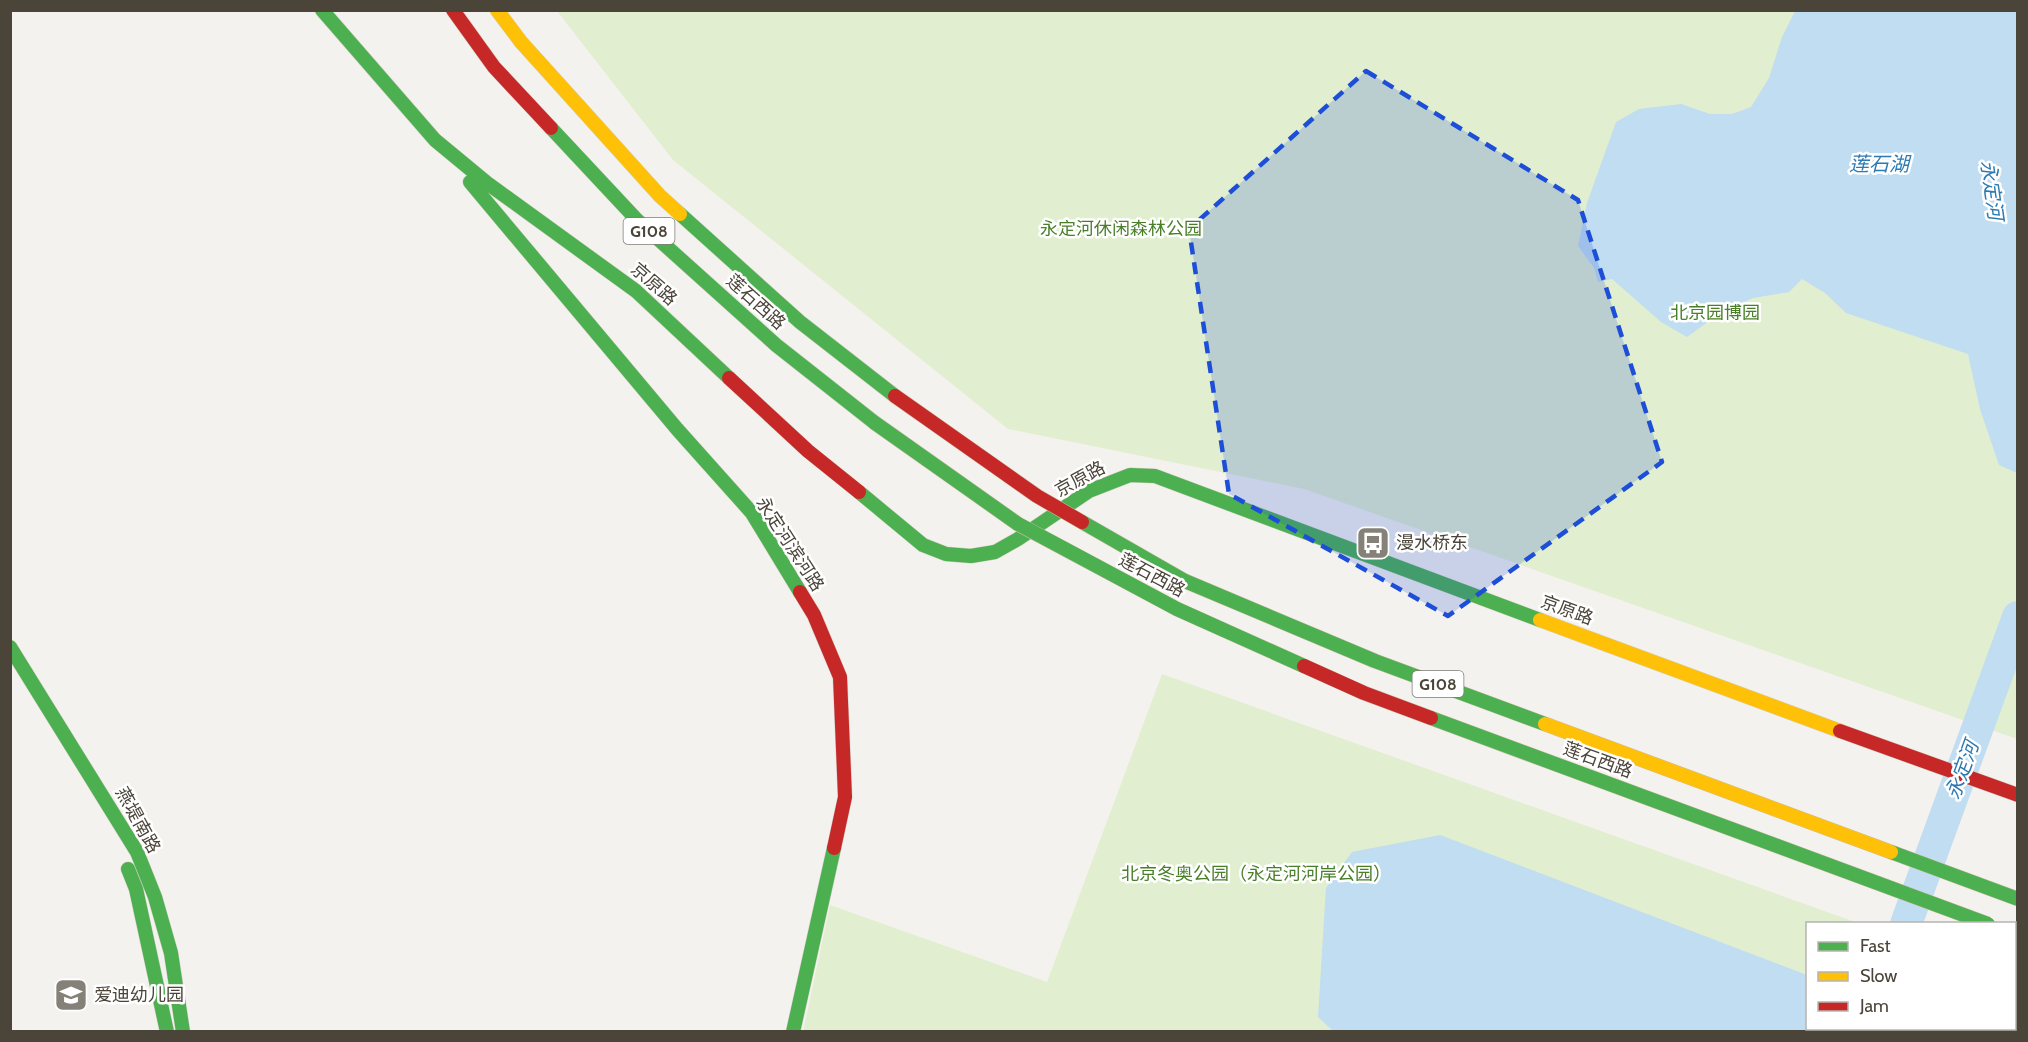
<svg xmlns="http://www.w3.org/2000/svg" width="2028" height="1042" font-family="Cabin,'Noto Sans SC',sans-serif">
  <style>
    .green { fill: #e1eecf }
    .water { fill: #c0ddf1 }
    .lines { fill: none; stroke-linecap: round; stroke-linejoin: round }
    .river { stroke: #c0ddf1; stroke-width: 32 }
    .fast-casing { stroke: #d3cfc5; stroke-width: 15 }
    .slow-casing { stroke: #d3cfc5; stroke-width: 15 }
    .jam-casing { stroke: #d3cfc5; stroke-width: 15 }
    .fast { stroke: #4caf50; stroke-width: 14 }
    .slow { stroke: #ffc107; stroke-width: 14 }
    .jam { stroke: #c62828; stroke-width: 14 }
    .fast-bridge-casing { stroke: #ccbfa9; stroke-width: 15; stroke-linecap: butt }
    .slow-bridge-casing { stroke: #ccbfa9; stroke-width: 15; stroke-linecap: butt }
    .jam-bridge-casing { stroke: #ccbfa9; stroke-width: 15; stroke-linecap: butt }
    .fast-bridge { stroke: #4caf50; stroke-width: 14 }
    .slow-bridge { stroke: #ffc107; stroke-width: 14 }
    .jam-bridge { stroke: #c62828; stroke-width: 14 }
    .marked { fill: #1d4ed8; fill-opacity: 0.2; stroke: #1d4ed8; stroke-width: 4.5; stroke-dasharray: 12 8; stroke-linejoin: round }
    .labels { text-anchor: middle; stroke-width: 5; stroke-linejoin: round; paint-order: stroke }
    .shield { fill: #fff; stroke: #817c74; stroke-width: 1.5 }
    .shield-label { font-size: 16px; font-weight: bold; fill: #4b4439 }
    .park-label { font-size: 18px; fill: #4a7f2a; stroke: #fff }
    .street-label { font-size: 18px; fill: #4b4439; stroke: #fff }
    .poi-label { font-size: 18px; fill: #4b4439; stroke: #fff; text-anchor: start }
    .water-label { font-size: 20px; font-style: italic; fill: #2e7ab2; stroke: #fff }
  </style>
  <rect width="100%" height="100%" fill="#f4f2ee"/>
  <!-- green -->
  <path class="green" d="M557,11H2017V739L1304,489L1008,429L673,160Z
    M1162,674L1858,923L1808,924V1028H2014L2015,980L2018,981L2017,1032H803L830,905L1047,982Z"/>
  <!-- water -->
  <path class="water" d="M1795,11H2017V473L1999,465L1980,409L1968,354L1846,313L1825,293L1802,279L1789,292L1753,298L1720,313L1687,337L1661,322L1612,279L1598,282L1594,268L1578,246L1587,203L1616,122L1639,109L1681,104L1710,114H1732L1751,107L1769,78L1782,37Z
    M1440,835L1807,975L1808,1028H1921L1925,1031H1333L1318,1017L1326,888L1352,852Z"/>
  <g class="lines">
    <!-- river -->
    <path class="river" d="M1906,924L2018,617"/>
    <!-- fast casing -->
    <g class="fast-casing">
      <path id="fast" d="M322,10L435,140L487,183L636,291L729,378
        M551,128L637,220L776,345L875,423
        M470,182L677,429L752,513L800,592
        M680,214L800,322L895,396
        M859,492L923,545L946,554L971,556L995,552L1018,539L1089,491L1130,475L1155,476L1540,620
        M10,647L137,852L155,897L171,953L183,1032
        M128,869L136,889L167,1032
        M2014,933L2018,934
        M793,1032L834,848"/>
    </g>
    <!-- slow casing -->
    <g class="slow-casing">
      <path id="slow" d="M497,10L521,42L660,196L680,214
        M1540,620L1840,731"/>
    </g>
    <!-- jam casing -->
    <g class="jam-casing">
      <path id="jam" d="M453,10L494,67L551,128
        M729,378L808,451L859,492
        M800,592L814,615L840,677L845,797L834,848
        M1840,731L2018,795"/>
    </g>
    <!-- fast -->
    <use href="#fast" class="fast"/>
    <!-- slow -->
    <use href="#slow" class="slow"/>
    <!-- jam -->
    <use href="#jam" class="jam"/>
    <!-- fast-bridge casing -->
    <g class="fast-bridge-casing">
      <path id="fast-bridge" d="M875,423L1018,524L1177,609L1304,666
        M1082,522L1185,581L1375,661L1545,724
        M1431,718L1988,924
        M1891,852L2018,899"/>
    </g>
    <!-- slow-bridge casing -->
    <g class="slow-bridge-casing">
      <path id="slow-bridge" d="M1545,724L1891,852"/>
    </g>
    <!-- jam-bridge casing -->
    <g class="jam-bridge-casing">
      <path id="jam-bridge" d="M895,396L1037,496L1082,522
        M1304,666L1364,693L1431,718"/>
    </g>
    <!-- fast-bridge -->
    <use href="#fast-bridge" class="fast-bridge"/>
    <!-- slow-bridge -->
    <use href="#slow-bridge" class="slow-bridge"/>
    <!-- jam-bridge -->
    <use href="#jam-bridge" class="jam-bridge"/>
  </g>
  <!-- marked area -->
  <path class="marked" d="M1366,71L1578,200L1662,462L1448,616L1229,494L1189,229Z"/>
  <!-- icons -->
  <defs>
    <g id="bus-square" transform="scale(1.725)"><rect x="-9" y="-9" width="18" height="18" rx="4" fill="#868178" stroke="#fff"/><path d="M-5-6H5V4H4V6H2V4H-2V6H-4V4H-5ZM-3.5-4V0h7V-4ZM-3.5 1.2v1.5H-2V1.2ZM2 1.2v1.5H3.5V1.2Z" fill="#fff"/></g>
    <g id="school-square" transform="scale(1.725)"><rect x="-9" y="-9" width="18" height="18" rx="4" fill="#868178" stroke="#fff"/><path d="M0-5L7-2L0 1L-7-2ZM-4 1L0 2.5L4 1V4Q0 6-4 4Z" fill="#fff"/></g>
  </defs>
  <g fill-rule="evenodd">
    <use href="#bus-square" x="1373" y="543"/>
    <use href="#school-square" x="71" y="995"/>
  </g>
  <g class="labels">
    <!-- shield labels -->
    <g class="shield">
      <rect x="623.5" y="218" width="51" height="26" rx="4.5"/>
      <rect x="1412.5" y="671" width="51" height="26" rx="4.5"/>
    </g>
    <g class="shield-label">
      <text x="649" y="237">G108</text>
      <text x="1438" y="690">G108</text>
    </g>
    <!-- park labels -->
    <g class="park-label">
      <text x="1121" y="235">永定河休闲森林公园</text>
      <text x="1715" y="319">北京园博园</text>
      <text x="1256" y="880">北京冬奥公园（永定河河岸公园）</text>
    </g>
    <!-- street labels -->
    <g class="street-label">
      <text transform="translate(654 284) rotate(41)" y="6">京原路</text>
      <text transform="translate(756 302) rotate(42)" y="6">莲石西路</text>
      <text transform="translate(1080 479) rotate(-29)" y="6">京原路</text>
      <text transform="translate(790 544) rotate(57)" y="6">永定河滨河路</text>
      <text transform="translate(1152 575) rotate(28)" y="6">莲石西路</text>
      <text transform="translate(1567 610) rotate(20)" y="6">京原路</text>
      <text transform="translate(1598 760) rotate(20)" y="6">莲石西路</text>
      <text transform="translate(138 820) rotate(61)" y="6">燕堤南路</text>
    </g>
    <!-- poi labels -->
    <g class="poi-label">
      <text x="1396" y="549">漫水桥东</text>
      <text x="94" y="1001">爱迪幼儿园</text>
    </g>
    <!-- water labels -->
    <g class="water-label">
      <text x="1879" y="171">莲石湖</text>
      <text transform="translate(1992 190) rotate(82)" y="7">永定河</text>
      <text transform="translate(1962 770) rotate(-70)" y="7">永定河</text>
    </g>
  </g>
  <!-- border -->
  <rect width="2028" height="1042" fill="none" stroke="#4b4439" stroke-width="24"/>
  <!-- legend -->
  <rect x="1806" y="922" width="210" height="108" fill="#ffffff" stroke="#b7b4b0" stroke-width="1.5"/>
  <rect x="1818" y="942" width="30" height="9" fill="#4caf50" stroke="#b7b4b0" stroke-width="1.5"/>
  <text x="1860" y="952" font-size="18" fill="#4b4439">Fast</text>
  <rect x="1818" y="972" width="30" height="9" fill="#ffc107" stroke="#b7b4b0" stroke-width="1.5"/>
  <text x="1860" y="982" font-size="18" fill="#4b4439">Slow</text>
  <rect x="1818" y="1002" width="30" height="9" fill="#c62828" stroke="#b7b4b0" stroke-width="1.5"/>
  <text x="1860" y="1012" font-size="18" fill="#4b4439">Jam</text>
</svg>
